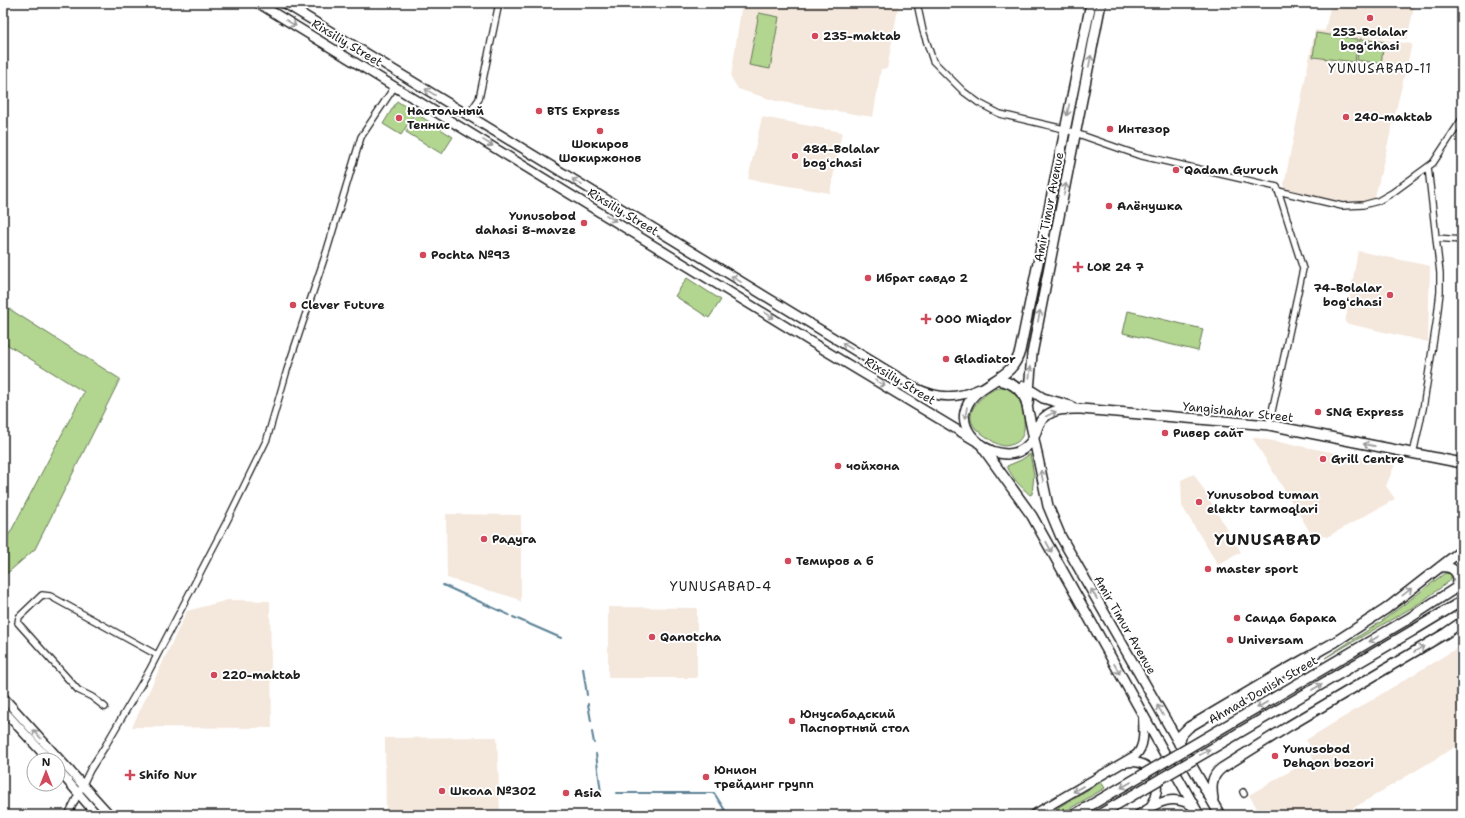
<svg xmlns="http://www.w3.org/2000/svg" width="1465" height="818" font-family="'Shantell Sans',sans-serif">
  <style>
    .built { fill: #f4e7dc }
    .green { fill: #b2d590; stroke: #677856 }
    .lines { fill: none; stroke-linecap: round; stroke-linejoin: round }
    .stream { stroke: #5c8296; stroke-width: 2 }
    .street-casing { stroke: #1c1c1c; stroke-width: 8 }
    .secondary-casing { stroke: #1c1c1c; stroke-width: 11 }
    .primary-casing { stroke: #1c1c1c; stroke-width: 12 }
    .street { stroke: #fff; stroke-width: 5.5 }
    .secondary { stroke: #fff; stroke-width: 8 }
    .primary { stroke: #fff; stroke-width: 9 }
    .primary-bridge-casing { stroke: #1c1c1c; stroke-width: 12; stroke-linecap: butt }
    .primary-bridge { stroke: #fff; stroke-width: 9 }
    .oneway { stroke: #999 }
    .poi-dot { fill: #d1495b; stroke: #fff; stroke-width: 1.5 }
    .labels { text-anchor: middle; stroke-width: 4; stroke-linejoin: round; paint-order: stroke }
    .poi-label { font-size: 12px; font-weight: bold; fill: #1c1c1c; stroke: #fff; text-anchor: start }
    .street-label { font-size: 12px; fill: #1c1c1c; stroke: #fff }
    .neighbourhood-label { font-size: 13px; letter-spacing: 1px; fill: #1c1c1c; stroke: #fff }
    .district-label { font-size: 16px; font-weight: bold; letter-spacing: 1px; fill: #1c1c1c; stroke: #fff }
  </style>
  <rect width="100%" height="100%" fill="#fff"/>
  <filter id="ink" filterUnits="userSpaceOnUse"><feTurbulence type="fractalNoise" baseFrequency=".025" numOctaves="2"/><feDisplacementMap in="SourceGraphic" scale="8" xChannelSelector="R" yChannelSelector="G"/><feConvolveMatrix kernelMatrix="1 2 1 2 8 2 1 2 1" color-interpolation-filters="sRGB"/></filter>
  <g filter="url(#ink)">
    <!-- built -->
    <path class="built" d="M742,3H899L887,69H881L873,117L776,101L738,89L731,77Z
      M1331,3H1415L1407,39L1362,36L1412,44L1374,201L1343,202L1283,190L1315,30L1325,31Z
      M762,117L842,132L830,193L748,179Z
      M1358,251L1430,266L1428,342L1345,323Z
      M1252,437L1395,464L1386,486L1395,499L1327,537L1310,532Z
      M1194,474L1241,552L1218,565L1182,506L1181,480Z
      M446,514L521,515V602L515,598L447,578Z
      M228,600L270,601L272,728L132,727L187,611Z
      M608,607L697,608V678H608Z
      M1462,645V743L1342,815H1261L1249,795L1313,758L1310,754L1313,752V750L1306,740Z
      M497,737L500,815H386L385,738Z"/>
    <!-- green -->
    <path class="green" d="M759,13L779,17L770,69L749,65Z
      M1316,33L1358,39L1355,62L1313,57Z
      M1360,39L1384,42L1381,64L1357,60Z
      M397,101L415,113L401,135L383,124Z
      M417,114L453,137L442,154L406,132Z
      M687,278L721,300L709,318L675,296Z
      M3,305L120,379L35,549L3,577V539L10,533L84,392L3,342Z
      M1128,311L1203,329L1198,351L1123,333Z
      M999,387C1014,384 1019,397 1022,409C1025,422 1028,441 1010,445C1002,448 995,443 988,438C984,435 979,432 976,429C960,411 985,393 999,387Z
      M1030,454L1034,475L1032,494L1030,495C1020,486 1012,478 1007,466L1021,460Z
      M1445,573L1451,574V580L1420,603L1325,658L1382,621Z
      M1101,782L1105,788L1059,815H1045Z"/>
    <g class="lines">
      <!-- stream -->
      <path class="stream" d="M443,585L509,615
        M513,617L561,638
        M583,668L587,695
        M588,704L591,721
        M592,732L594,743
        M596,754L601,793
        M616,793H714L728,815"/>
      <!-- street casing -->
      <g class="street-casing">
        <path id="street" d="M917,3L923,31L933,61L964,92L979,103L1000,114L1064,129L1138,155L1277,187L1303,269L1269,425
          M468,115L479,99L499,3
          M1278,191L1342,206L1363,205L1378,201L1392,193L1433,163L1462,119
          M1436,238L1462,240
          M1413,454L1423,409L1437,318L1440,292V273L1428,167
          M105,707L92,697L78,690L18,623L19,617L42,595L50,596L157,655
          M1243,792L1244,794
          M68,815L90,770L104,748L149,671L227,521L267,439L287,370L327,250L361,137L395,86"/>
      </g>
      <!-- secondary casing -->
      <g class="secondary-casing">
        <path id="secondary" d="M258,3L821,348L974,440
          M284,3L916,388C939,399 957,399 981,388
          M3,697L110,815
          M3,710L49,760
          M1125,763C1154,756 1167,789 1148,809
          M58,770L97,815
          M1033,815L1136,755C1146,745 1143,728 1143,715
          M1138,815C1157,803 1174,792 1195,808"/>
      </g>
      <!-- primary casing -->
      <g class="primary-casing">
        <path id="primary" d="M1091,3L1020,351C1018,358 1015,364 1010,369C995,384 970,389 965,412C963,420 966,428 971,435C986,454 1017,464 1033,439C1038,431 1036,423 1046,416C1055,408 1069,409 1081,409L1269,425L1462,463
          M1002,381C1014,383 1021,390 1026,401L1048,506L1061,537L1220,815
          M1024,386L1043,398L1071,406
          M1028,404L1032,354L1101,3
          M983,448L1032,516L1199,815
          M1440,567C1454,565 1462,575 1456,588
          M1408,619L1462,584
          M1414,630L1462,601
          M1179,744L1182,734L1189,727L1287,669L1335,642L1386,609L1462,550
          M1213,799C1211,786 1211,776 1222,768L1289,726L1446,633L1462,622"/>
      </g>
      <!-- street -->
      <use href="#street" class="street"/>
      <!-- secondary -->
      <use href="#secondary" class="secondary"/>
      <!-- primary -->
      <use href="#primary" class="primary"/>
      <!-- primary-bridge casing -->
      <g class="primary-bridge-casing">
        <path id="primary-bridge" d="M1074,815L1408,619
          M1099,815L1414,630"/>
      </g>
      <!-- primary-bridge -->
      <use href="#primary-bridge" class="primary-bridge"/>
    </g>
    <!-- one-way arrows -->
    <defs><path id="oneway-shaft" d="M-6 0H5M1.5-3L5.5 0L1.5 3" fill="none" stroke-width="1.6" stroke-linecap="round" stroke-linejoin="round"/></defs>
    <g class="oneway">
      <use href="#oneway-shaft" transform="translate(291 23) rotate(31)"/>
      <use href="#oneway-shaft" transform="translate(1090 61) rotate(-79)"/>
      <use href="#oneway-shaft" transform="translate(430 92) rotate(-149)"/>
      <use href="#oneway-shaft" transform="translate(1068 110) rotate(102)"/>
      <use href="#oneway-shaft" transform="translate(488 143) rotate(31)"/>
      <use href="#oneway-shaft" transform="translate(577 182) rotate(-148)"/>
      <use href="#oneway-shaft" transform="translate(1065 189) rotate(-79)"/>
      <use href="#oneway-shaft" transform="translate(611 218) rotate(32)"/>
      <use href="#oneway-shaft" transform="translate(736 279) rotate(-149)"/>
      <use href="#oneway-shaft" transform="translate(769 315) rotate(31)"/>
      <use href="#oneway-shaft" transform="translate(1039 316) rotate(-79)"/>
      <use href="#oneway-shaft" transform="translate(847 346) rotate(-149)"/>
      <use href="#oneway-shaft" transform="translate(1030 372) rotate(-84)"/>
      <use href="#oneway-shaft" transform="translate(880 383) rotate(31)"/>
      <use href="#oneway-shaft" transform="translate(966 413) rotate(99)"/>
      <use href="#oneway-shaft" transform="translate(1051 414) rotate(-25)"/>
      <use href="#oneway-shaft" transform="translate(1369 445) rotate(-169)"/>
      <use href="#oneway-shaft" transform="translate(1042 476) rotate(-101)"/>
      <use href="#oneway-shaft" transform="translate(1049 547) rotate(62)"/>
      <use href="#oneway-shaft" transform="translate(1407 592) rotate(-38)"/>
      <use href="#oneway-shaft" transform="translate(1094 594) rotate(-120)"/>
      <use href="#oneway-shaft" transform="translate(1374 639) rotate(150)"/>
      <use href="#oneway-shaft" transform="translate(1419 649) rotate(-31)"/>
      <use href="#oneway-shaft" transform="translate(1117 669) rotate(61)"/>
      <use href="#oneway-shaft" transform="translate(1317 687) rotate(-30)"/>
      <use href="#oneway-shaft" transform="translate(1262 705) rotate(150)"/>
      <use href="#oneway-shaft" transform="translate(1160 710) rotate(-120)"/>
      <use href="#oneway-shaft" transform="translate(37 734) rotate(-132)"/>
      <use href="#oneway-shaft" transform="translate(1205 752) rotate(-30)"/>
      <use href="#oneway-shaft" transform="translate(1126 785) rotate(150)"/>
      <use href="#oneway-shaft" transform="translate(1078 789) rotate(150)"/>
    </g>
  </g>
  <!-- markers -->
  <g class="poi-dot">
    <circle cx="1370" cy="18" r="4"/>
    <circle cx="815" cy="36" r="4"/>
    <circle cx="539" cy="111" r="4"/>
    <circle cx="1346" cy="117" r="4"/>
    <circle cx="399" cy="118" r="4"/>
    <circle cx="1110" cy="129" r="4"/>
    <circle cx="600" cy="131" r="4"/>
    <circle cx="795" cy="156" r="4"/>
    <circle cx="1176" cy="170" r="4"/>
    <circle cx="1109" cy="206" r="4"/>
    <circle cx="584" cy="223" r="4"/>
    <circle cx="423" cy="255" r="4"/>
    <path d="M1076 261h4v4h4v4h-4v4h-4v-4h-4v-4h4z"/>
    <circle cx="868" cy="278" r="4"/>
    <circle cx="1390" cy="295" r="4"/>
    <circle cx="293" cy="305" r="4"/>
    <path d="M924 313h4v4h4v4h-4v4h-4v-4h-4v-4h4z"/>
    <circle cx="946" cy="359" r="4"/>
    <circle cx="1318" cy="412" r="4"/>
    <circle cx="1165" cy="433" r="4"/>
    <circle cx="1323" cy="459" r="4"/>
    <circle cx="838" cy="466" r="4"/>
    <circle cx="1199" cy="502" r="4"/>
    <circle cx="484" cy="539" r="4"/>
    <circle cx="788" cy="561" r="4"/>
    <circle cx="1208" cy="569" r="4"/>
    <circle cx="1237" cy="618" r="4"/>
    <circle cx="652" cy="637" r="4"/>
    <circle cx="1230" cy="640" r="4"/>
    <circle cx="214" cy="675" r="4"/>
    <circle cx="792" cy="721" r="4"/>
    <circle cx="1275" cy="756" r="4"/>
    <path d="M128 769h4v4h4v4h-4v4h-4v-4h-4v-4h4z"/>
    <circle cx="706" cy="777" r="4"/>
    <circle cx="442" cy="791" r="4"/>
    <circle cx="566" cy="793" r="4"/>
  </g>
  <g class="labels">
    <!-- poi labels -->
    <g class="poi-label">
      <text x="1370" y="36" text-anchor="middle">253-Bolalar<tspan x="1370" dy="14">bogʻchasi</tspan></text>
      <text x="823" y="40">235-maktab</text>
      <text x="407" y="115">Настольный<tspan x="407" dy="14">Теннис</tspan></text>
      <text x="547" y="115">BTS Express</text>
      <text x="1354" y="121">240-maktab</text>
      <text x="1118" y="133">Интезор</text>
      <text x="600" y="148" text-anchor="middle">Шокиров<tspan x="600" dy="14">Шокиржонов</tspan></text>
      <text x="803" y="153">484-Bolalar<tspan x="803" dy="14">bogʻchasi</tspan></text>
      <text x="1184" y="174">Qadam Guruch</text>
      <text x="1117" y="210">Алёнушка</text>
      <text x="576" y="220" text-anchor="end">Yunusobod<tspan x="576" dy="14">dahasi 8-mavze</tspan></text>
      <text x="431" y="259">Pochta №93</text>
      <text x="1087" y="271">LOR 24 7</text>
      <text x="876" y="282">Ибрат савдо 2</text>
      <text x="1382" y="292" text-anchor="end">74-Bolalar<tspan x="1382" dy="14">bogʻchasi</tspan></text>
      <text x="301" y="309">Clever Future</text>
      <text x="935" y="323">OOO Miqdor</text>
      <text x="954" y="363">Gladiator</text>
      <text x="1326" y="416">SNG Express</text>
      <text x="1173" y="437">Ривер сайт</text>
      <text x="1331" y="463">Grill Centre</text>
      <text x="846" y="470">чойхона</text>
      <text x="1207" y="499">Yunusobod tuman<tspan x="1207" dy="14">elektr tarmoqlari</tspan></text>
      <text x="492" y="543">Радуга</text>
      <text x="796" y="565">Темиров а б</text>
      <text x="1216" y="573">master sport</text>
      <text x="1245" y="622">Саида барака</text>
      <text x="660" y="641">Qanotcha</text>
      <text x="1238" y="644">Universam</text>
      <text x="222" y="679">220-maktab</text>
      <text x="800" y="718">Юнусабадский<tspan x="800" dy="14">Паспортный стол</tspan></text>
      <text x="1283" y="753">Yunusobod<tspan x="1283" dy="14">Dehqon bozori</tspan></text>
      <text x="714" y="774">Юнион<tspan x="714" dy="14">трейдинг групп</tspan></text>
      <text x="139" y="779">Shifo Nur</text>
      <text x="450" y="795">Школа №302</text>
      <text x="574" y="797">Asia</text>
    </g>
    <!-- street labels -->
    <g class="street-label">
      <text transform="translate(347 43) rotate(31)" y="4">Rixsiliy Street</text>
      <text transform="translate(1049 207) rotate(-79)" y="4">Amir Timur Avenue</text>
      <text transform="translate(623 212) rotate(31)" y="4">Rixsiliy Street</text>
      <text transform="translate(900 381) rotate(31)" y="4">Rixsiliy Street</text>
      <text transform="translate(1238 412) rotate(6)" y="4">Yangishahar Street</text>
      <text transform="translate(1125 625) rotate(60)" y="4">Amir Timur Avenue</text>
      <text transform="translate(1263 690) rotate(-30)" y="4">Ahmad Donish Street</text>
    </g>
    <!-- neighbourhood labels -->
    <g class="neighbourhood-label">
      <text x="1380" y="73">YUNUSABAD-11</text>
      <text x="721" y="591">YUNUSABAD-4</text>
    </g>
    <!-- district labels -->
    <g class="district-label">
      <text x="1268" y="545">YUNUSABAD</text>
    </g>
  </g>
  <!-- margin -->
  <rect width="1465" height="818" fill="none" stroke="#fff" stroke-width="16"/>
  <rect x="8" y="8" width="1449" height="802" fill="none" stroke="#1c1c1c" stroke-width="1.5" filter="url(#ink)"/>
  <!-- north arrow -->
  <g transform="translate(46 772)"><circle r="19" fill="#ffffff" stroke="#a4a4a4"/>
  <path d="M0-3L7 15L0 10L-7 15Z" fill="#d1495b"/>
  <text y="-6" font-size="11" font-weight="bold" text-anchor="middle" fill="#1c1c1c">N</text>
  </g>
</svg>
